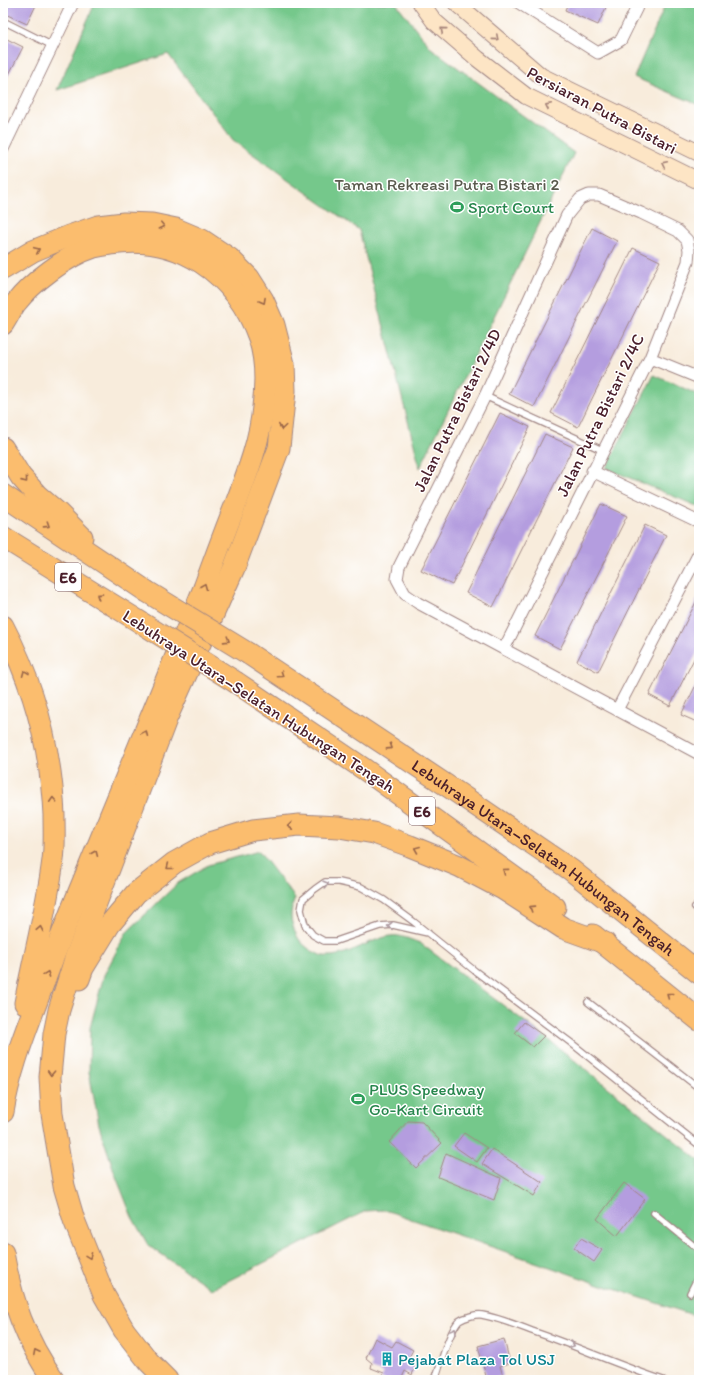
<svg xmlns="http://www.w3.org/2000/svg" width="702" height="1383" font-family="Itim,sans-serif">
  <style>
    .green { fill: #75c88b; stroke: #60745b }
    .building { fill: #b49ddf }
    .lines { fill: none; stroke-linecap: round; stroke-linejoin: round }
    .lane-casing { stroke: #a18684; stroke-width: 8 }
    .street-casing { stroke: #a18684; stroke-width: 13 }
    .secondary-casing { stroke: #a18684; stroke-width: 18 }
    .highway-casing { stroke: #a18684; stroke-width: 23 }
    .lane { stroke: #fff; stroke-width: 5.5 }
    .street { stroke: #fff; stroke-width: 11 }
    .secondary { stroke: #fde5c5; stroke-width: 16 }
    .highway { stroke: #fbbd6e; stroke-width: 21 }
    .highway-bridge-casing { stroke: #a18684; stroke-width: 23; stroke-linecap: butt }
    .highway-bridge { stroke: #fbbd6e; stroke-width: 21 }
    .oneway { stroke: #a48278 }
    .oneway2 { stroke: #9a6649 }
    .oneway3 { stroke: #ae9aa0 }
    .labels { text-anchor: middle; stroke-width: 3; stroke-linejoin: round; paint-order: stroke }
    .shield { fill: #fff; stroke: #80626b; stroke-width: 1 }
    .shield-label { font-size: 16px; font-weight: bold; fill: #4a1f2b }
    .street-label { font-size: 17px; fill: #4a1f2b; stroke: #fff }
    .park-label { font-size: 17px; fill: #595a4d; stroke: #fff }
    .leisure-label { font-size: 17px; fill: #27864d; stroke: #fff; text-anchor: start }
    .culture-label { font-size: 17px; fill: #0d838f; stroke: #fff; text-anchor: start }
  </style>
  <rect width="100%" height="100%" fill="#fff"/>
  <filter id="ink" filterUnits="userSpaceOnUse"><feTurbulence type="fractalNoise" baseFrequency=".025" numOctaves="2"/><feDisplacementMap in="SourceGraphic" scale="8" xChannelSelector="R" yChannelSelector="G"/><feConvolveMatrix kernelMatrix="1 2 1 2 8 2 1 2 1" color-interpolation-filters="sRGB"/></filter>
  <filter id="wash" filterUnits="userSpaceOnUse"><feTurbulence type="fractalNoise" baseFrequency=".012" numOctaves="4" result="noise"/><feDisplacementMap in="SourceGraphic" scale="16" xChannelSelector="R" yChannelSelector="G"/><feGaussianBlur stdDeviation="0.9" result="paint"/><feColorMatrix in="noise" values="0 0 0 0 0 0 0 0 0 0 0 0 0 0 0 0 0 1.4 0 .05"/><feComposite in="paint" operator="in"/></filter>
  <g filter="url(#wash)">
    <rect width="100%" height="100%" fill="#f8ecdc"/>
    <!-- green -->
    <path class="green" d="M95,3H396L431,48L574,153L420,468L359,230L233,140L168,54L57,90Z
      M666,3H699V105L634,77Z
      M654,375L699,395V507L606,468Z
      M259,851L295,898C289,915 290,920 297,936C300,942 306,947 312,951C315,952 319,955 323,956C347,958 367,940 390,936C400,934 411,940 420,943L544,1036L699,1160V1317L596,1283L385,1210L366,1211L212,1289L148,1245L132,1217L115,1174L99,1125L89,1072L90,1028L104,975L126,933L178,883L208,865Z"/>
    <g id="blocks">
      <!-- building -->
      <path class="building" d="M3,3H37L27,24L3,13Z
        M568,3H608L598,25L565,10Z
        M3,37L23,47L3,86Z
        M592,228L617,241L534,407L509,394Z
        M633,248L660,261L578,427L551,413Z
        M500,413L530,427L452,585L421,570Z
        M545,434L573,447L493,607L466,593Z
        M601,504L627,516L560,649L535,636Z
        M645,525L666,535L598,672L577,661Z
        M699,596V649L670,706L649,695Z
        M699,679V723L681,715Z
        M524,1022L544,1036L533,1047L515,1033Z
        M408,1121L422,1122L442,1143L416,1168L389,1142Z
        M464,1133L487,1148L477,1162L454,1146Z
        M492,1149L542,1182L534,1196L482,1164Z
        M446,1153L501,1178L494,1200L438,1177Z
        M624,1183L645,1199L617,1236L597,1219Z
        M581,1238L602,1250L594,1262L574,1248Z
        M375,1338L392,1347L396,1341L413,1350L408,1359L417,1362L412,1375L405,1371L401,1380H385L381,1378L384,1373L371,1368L372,1363L366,1358Z
        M504,1339L510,1363L500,1366L503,1376L487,1380L478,1346Z"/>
    </g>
  </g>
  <g filter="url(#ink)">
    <use href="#blocks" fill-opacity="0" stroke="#a18684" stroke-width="1"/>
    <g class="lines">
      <!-- lane casing -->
      <g class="lane-casing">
        <path id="lane" d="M3,21L53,46
          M485,396L602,450
          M695,907L699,910
          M428,933L393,925L380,926L336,941H324L313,935L305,925L301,910L303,899L315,889L325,882H339L361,887L384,900L414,922L475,971L570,1042L699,1145
          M588,1002L699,1088
          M654,1213L699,1250
          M690,1293L699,1275
          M435,1380C440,1366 449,1331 459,1321C465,1317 476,1314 482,1315C499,1318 516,1325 532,1331C576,1346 618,1365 663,1380"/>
      </g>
      <!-- street casing -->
      <g class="street-casing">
        <path id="street" d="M519,3L598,53L621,40L639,3
          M3,149L73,3
          M650,358L699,378
          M592,471L699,522
          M504,649L650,358L688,262L689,250L687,240L678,231L641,213L599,195H589L580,199L567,215L485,396L399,567L397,579L405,594L418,603L699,754
          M617,710L699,553"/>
      </g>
      <!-- secondary casing -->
      <g class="secondary-casing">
        <path id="secondary" d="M421,3L434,21L478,59L526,96L699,181
          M456,3L541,76L699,153"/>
      </g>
      <!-- highway casing -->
      <g class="highway-casing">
        <g id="highway">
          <path d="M3,269L33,251L69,236L98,226L124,223L152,224L176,229L202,240L229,258L249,278L263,300L274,325L284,364L285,391L279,448L234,568L167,717L76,956L59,1010L54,1034L50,1077L52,1114L64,1186L74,1220L104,1295L124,1330L149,1362L167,1380"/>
          <path d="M3,324C7,318 11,310 15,304C32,282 66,256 94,247C99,246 105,245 111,244C179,233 236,274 259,338C266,359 266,384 263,407C260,441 247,474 235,506C224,533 214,561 204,588C164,686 124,784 83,882C66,923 50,965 35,1006C22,1041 9,1075 3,1112"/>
          <path d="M3,448L21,477L37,495L58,513L82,537"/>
          <path d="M3,495L146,591"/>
          <path d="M3,537L132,617"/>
          <path d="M3,626C34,685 51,748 54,815C54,830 55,845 53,860C47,908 34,956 25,1003"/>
          <path id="s1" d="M249,654L455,791L571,870L699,973"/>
          <path d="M237,683L364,769L555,907"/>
          <path d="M593,935L699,1020"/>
          <path d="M79,979L83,968L110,924L136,893L174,863L210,843L253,830L299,825L339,827L374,833L410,846L459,866L503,889L563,928L605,943"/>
          <path d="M3,1253C12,1301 25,1340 54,1380"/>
        </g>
      </g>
      <!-- lane -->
      <use href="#lane" class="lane"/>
      <!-- street -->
      <use href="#street" class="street"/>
      <!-- secondary -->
      <use href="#secondary" class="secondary"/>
      <!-- highway -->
      <use href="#highway" class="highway"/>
      <!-- highway-bridge casing -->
      <g class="highway-bridge-casing">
        <path id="highway-bridge" d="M146,591L249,654
          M132,617L237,683"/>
      </g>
      <!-- highway-bridge -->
      <use href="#highway-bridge" class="highway-bridge"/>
    </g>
    <!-- one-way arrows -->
    <defs><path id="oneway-chevron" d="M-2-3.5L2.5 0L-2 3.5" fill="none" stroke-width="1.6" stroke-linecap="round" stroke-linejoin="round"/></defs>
    <g class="oneway">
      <use href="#oneway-chevron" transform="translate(443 30) rotate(-140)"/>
      <use href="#oneway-chevron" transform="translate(496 38) rotate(41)"/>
      <use href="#oneway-chevron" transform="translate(548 106) rotate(-154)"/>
      <use href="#oneway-chevron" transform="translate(664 164) rotate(-154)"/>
    </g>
    <g class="oneway2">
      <use href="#oneway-chevron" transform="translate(162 226) rotate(13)"/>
      <use href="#oneway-chevron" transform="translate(37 250) rotate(-25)"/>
      <use href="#oneway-chevron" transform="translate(263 301) rotate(61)"/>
      <use href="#oneway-chevron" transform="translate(282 427) rotate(98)"/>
      <use href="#oneway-chevron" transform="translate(25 480) rotate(51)"/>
      <use href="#oneway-chevron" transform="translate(47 525) rotate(33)"/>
      <use href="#oneway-chevron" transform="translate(204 586) rotate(-68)"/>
      <use href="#oneway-chevron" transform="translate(99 596) rotate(-147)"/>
      <use href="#oneway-chevron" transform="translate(227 640) rotate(32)"/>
      <use href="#oneway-chevron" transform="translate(25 673) rotate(-112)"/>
      <use href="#oneway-chevron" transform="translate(281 675) rotate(34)"/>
      <use href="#oneway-chevron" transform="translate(145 733) rotate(-67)"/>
      <use href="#oneway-chevron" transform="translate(390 747) rotate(33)"/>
      <use href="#oneway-chevron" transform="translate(53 800) rotate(-93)"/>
      <use href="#oneway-chevron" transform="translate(290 826) rotate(174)"/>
      <use href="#oneway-chevron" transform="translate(417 849) rotate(-158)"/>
      <use href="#oneway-chevron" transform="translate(95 853) rotate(-67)"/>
      <use href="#oneway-chevron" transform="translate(169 867) rotate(142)"/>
      <use href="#oneway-chevron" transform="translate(505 871) rotate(-144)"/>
      <use href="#oneway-chevron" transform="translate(532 908) rotate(-147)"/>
      <use href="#oneway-chevron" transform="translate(40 929) rotate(-79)"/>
      <use href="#oneway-chevron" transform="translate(47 974) rotate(-70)"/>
      <use href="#oneway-chevron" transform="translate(669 995) rotate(-141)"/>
      <use href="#oneway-chevron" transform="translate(51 1073) rotate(93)"/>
      <use href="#oneway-chevron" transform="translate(89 1256) rotate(69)"/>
      <use href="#oneway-chevron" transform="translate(36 1352) rotate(-117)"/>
    </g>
    <g class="oneway3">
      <use href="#oneway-chevron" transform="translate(326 884) rotate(-17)"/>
      <use href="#oneway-chevron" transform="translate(390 926) rotate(179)"/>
      <use href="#oneway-chevron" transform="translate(454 1331) rotate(-62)"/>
      <use href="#oneway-chevron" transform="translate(572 1345) rotate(20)"/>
    </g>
  </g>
  <!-- icons -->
  <defs>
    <g id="stadium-bare" transform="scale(1.08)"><path d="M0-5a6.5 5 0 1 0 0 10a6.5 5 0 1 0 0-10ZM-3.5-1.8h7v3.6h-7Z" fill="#2e9e5b" stroke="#fff" stroke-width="2.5" paint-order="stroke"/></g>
    <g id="building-bare" transform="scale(1.08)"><path d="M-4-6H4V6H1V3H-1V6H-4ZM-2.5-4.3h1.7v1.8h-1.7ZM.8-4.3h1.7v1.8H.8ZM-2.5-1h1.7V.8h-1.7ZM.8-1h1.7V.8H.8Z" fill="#0f9aa8" stroke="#fff" stroke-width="2.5" paint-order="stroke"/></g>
  </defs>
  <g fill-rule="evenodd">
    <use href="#stadium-bare" x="457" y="207"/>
    <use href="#stadium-bare" x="358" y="1099"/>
    <use href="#building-bare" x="387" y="1359"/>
  </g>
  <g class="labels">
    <!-- shield labels -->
    <g class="shield">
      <rect x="55" y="563" width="26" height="28" rx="3"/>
      <rect x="409" y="797" width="26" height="28" rx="3"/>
    </g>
    <g class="shield-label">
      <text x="68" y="583">E6</text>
      <text x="422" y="817">E6</text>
    </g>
    <!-- street labels -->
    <g class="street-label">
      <text transform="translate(602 110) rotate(28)" y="6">Persiaran Putra Bistari</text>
      <text transform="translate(457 410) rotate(-64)" y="6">Jalan Putra Bistari 2/4D</text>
      <text transform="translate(600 415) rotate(-64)" y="6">Jalan Putra Bistari 2/4C</text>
      <text transform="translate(259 701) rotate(33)" y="6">Lebuhraya Utara–Selatan Hubungan Tengah</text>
      <text dy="6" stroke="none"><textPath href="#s1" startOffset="358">Lebuhraya Utara–Selatan Hubungan Tengah</textPath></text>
    </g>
    <!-- park labels -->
    <g class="park-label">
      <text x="447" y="190">Taman Rekreasi Putra Bistari 2</text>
    </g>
    <!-- leisure labels -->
    <g class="leisure-label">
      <text x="468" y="213">Sport Court</text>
      <text x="369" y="1095">PLUS Speedway<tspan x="369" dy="20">Go-Kart Circuit</tspan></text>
    </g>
    <!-- culture labels -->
    <g class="culture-label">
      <text x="398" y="1365">Pejabat Plaza Tol USJ</text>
    </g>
  </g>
  <!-- margin -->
  <rect width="702" height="1383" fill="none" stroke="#fff" stroke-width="16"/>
</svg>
